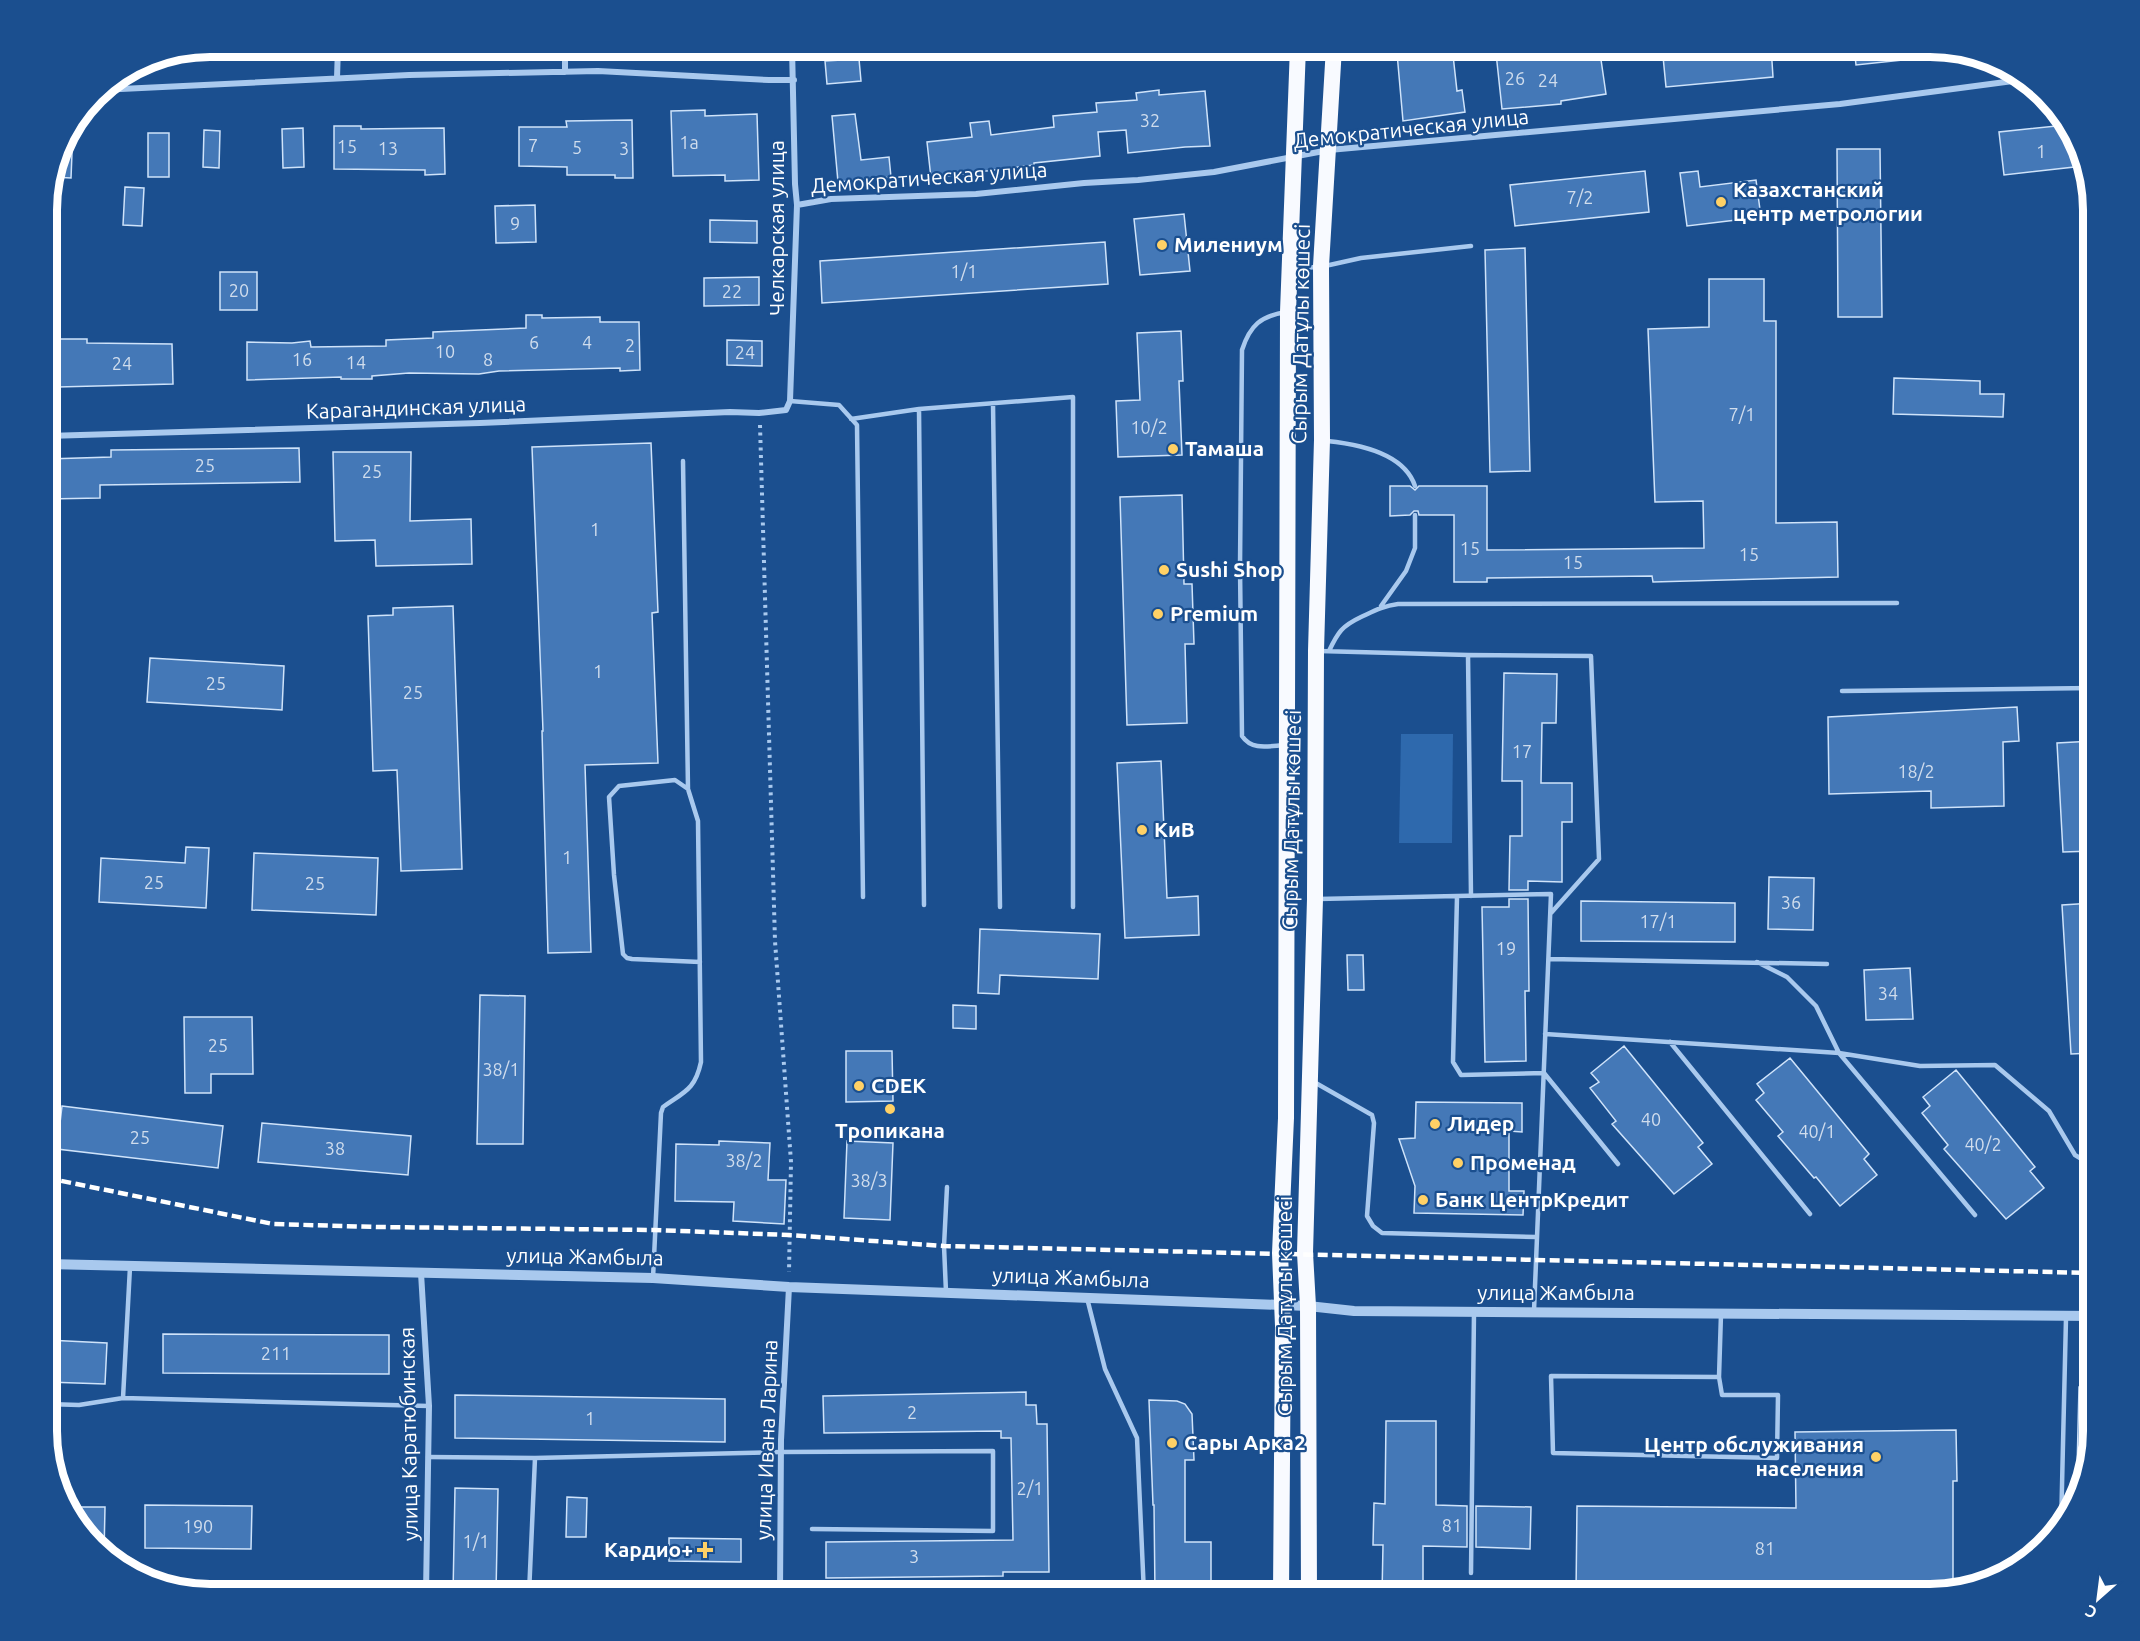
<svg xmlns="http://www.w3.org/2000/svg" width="2140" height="1641" font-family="Ubuntu,sans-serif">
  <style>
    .green { fill: #2e69ad }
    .building { fill: #4478b7; stroke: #cfe3fa; stroke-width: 1.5 }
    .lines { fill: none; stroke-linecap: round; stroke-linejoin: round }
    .path { stroke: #a9c9ee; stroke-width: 4; stroke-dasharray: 3 4.5; stroke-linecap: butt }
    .service { stroke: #a9c9ee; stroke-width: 4.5 }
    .minor { stroke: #a9c9ee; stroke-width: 6 }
    .tertiary { stroke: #a9c9ee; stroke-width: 10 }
    .trunk { stroke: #f8faff; stroke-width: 16 }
    .rail { stroke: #fff; stroke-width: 4.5; stroke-dasharray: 10 4.5; stroke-linecap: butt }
    .poi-dot { fill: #ffd166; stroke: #1b4f8f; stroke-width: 2 }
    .labels { text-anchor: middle; stroke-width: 4.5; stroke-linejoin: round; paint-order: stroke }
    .number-label { font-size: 18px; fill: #d0dded }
    .street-label { font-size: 21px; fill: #fff; stroke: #1b4f8f }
    .poi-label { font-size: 21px; font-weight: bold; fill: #fff; stroke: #1b4f8f; text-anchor: start }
    .rim { fill: none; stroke: #fff; stroke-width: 8 }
  </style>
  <rect width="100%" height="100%" fill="#1b4f8f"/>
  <!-- green -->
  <path class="green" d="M1401,734H1453L1452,843H1399Z"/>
  <!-- building -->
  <path class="building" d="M1452,46L1457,91L1462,90L1465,112L1403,121L1397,53Z
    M1579,46H1599L1606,94L1561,101V104L1502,109L1496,53L1528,50V58L1580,54Z
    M1662,46H1771L1773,77L1666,87Z
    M1854,46H1920L1921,58L1856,65Z
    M859,59L861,81L827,84L825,61Z
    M1159,90V95L1205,91L1210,146L1185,147L1128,153L1126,130L1098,132L1100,156L1034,163V165L931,178L927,142L972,137L970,123L989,121L991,135L1054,127L1053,116L1097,112L1096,103L1137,100L1136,93Z
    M705,110V116L757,114L759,180L725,181V175L673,176L671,111Z
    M855,114L861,160L889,157L891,177L838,182L832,116Z
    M632,120L633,178H615V175H567V167L519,166V127H567L566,121Z
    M2066,125L2077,137L2083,166L2004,175L1999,132Z
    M334,126H361V129L444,128L445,174L425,175V170L334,169Z
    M71,127L73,128L71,178L53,177L63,138Z
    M303,128L304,167L283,168L282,129Z
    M204,130L220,131L219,168L203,167Z
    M148,133H169V177H148Z
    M1837,149H1880L1882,317H1838Z
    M1645,171L1649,212L1515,226L1510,185Z
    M1698,171L1700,187L1756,180L1761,217L1687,226L1680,173Z
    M125,187L144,188L142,226L123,225Z
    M535,205L536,242L496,243L495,206Z
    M1184,214L1190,271L1140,275L1134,219Z
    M710,220L757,221V243L710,242Z
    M1105,242L1108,284L822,303L820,261Z
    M1525,248L1530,471L1490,472L1485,250Z
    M220,272H257V310H220Z
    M759,277V305L704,306V278Z
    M1709,279H1764V321H1776V523L1837,522L1838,577L1653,582L1652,576L1487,578V582H1454V515H1419L1418,511H1414L1410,515L1390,516V486H1410L1415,490L1419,486H1487V550L1704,548L1703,501L1655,502L1648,329L1709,327Z
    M526,315H542V318L600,317V322H639L640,370L620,371V368L499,371L479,374L409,373L372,376V379H341V377L247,380V342L292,343L310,341L311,347L386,346V340L433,338V332L526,328Z
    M1181,331L1183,381H1179L1182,455L1118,457L1116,401L1140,400L1137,333Z
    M57,339H87V343L172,344L173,384L58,387Z
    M727,340L762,341V366L727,365Z
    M1894,378L1980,381V394H2004L2003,417L1893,414Z
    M651,443L658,612L652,613L658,763L585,765L591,952L548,953L542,731H543L532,447Z
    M299,448L300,482L100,485V498L47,499V459L111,457V450Z
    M333,452H411L410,521L471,519L472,564L376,566L375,540L335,541Z
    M1182,495L1184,584H1192L1194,644H1185L1187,723L1127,725L1120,497Z
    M453,606L462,869L401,871L397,770L373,771L368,616L393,615V608Z
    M150,658L284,666L282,710L147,702Z
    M1504,673L1557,674L1556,723H1542L1541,783H1572V822H1562V882L1528,881V890H1509L1510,836H1522V781H1502Z
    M2017,707L2019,741L2003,742L2004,806L1931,808V791L1829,794L1828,717Z
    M2093,741V851L2063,852L2057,743Z
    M1161,761L1167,898L1198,896L1199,935L1125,938L1117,763Z
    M186,847L209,848L206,908L99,902L101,858L185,863Z
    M254,853L378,858L376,915L252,910Z
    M1769,877L1814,878L1813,930L1768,929Z
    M1509,899H1528L1529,991H1525L1526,1061L1485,1062L1482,907H1509Z
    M1581,901L1735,903V942L1581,941Z
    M2093,903V1053L2071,1054L2062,905Z
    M980,929L1100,934L1098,979L1000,975L999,994L978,993Z
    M1347,955H1363L1364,990H1348Z
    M1910,968L1913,1019L1866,1020L1864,970Z
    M480,995L525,996L523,1144H477Z
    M953,1005L976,1006V1029L953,1028Z
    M184,1017H252L253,1074H211V1093H185Z
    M1624,1046L1703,1143L1698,1147L1712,1164L1674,1194L1612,1124L1616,1121L1590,1088L1599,1082L1591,1073Z
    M846,1051H892L893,1101L846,1102Z
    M1790,1058L1869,1154L1864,1159L1877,1175L1840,1206L1816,1177L1814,1178L1778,1136L1783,1132L1756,1100L1764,1093L1757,1084Z
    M1956,1070L2035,1167L2030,1171L2044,1188L2006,1219L1944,1149L1948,1145L1922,1113L1930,1106L1923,1097Z
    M1416,1102L1522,1103V1132L1509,1131V1191H1524L1523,1215L1414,1213L1415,1186L1399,1139L1415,1138Z
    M62,1106L223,1126L218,1168L57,1149Z
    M262,1123L411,1136L408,1175L258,1162Z
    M719,1141L770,1143L768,1180H786L784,1224L733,1221L734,1202L675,1201L676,1144L719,1145Z
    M847,1141L893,1143L890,1220L844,1218Z
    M163,1334L389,1335V1374L163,1373Z
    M47,1340L107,1343L105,1384L47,1382Z
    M2079,1387H2093V1432L2087,1471L2077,1470Z
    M1026,1392V1405H1036L1037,1424H1047L1049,1572H1003V1576L826,1578V1542L1013,1540L1011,1438H1001V1431L824,1433L823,1396Z
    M455,1395L725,1399V1442L455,1438Z
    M1149,1400L1177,1401L1185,1404L1192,1414L1194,1460H1185V1542H1211V1594H1155L1154,1505H1153Z
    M1386,1421H1436V1505L1467,1506V1547L1423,1546V1594H1382L1383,1545H1373L1374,1503L1385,1504Z
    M1956,1430L1957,1481H1953V1589L1930,1594H1576L1577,1506L1796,1508L1795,1432Z
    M455,1488L498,1489L496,1594H453Z
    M567,1497L587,1498L586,1537H566Z
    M145,1505L252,1506L251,1549L145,1548Z
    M1476,1506L1531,1507L1530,1549L1476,1547Z
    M66,1507H105L104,1554L77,1520Z
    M669,1538L741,1539V1562L669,1561Z"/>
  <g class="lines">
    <!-- path -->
    <path class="path" d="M760,425L775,941L791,1162L789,1272"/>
    <!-- service -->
    <path class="service" d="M1325,266L1361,258L1471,246
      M1292,269L1316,267
      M790,401L839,405L857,425L863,897
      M993,404L1000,907
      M919,409L1073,397V907
      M851,419L919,409L924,905
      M1327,441C1357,444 1404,453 1415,486
      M683,461L688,789
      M1381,606L1406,571L1415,548V515
      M1319,651L1468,655L1591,656L1599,859L1551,913
      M1329,651C1338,632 1342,626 1361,617C1374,611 1383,606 1398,604L1897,603
      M1468,655L1471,896
      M1842,691L2093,688
      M1285,745C1269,746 1252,751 1242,736L1240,567L1242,350C1250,325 1261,316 1286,312
      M1457,897L1453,1062L1461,1075L1544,1073L1618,1164
      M1318,899L1551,894L1534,1311
      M1549,959L1827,964
      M1757,962L1787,977L1816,1006L1839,1053L1975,1215
      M1545,1034L1839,1053L1920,1066L1995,1065L2049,1111L2075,1155L2093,1166
      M1670,1042L1810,1214
      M1314,1082L1372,1115L1374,1123L1367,1216L1373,1226L1382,1233L1536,1237
      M130,1267L123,1398L429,1406
      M653,1278L661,1113L663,1107C684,1092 695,1090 701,1062L698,821L688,789L675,780L619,786L609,797L614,875L623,954L627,958L632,959L700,962
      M946,1292L944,1246L947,1187
      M1087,1298L1105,1369L1137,1438L1144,1594
      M1719,1377L1551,1376L1553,1453L1777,1458L1778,1395H1722L1719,1377L1721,1314
      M47,1404L79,1405L123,1398
      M428,1457L535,1458
      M2061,1528L2066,1318
      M1471,1573L1474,1312
      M529,1594L535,1458L781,1452L993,1451V1531L812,1529"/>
    <!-- minor -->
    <path class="minor" d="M565,47V72
      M337,78L338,47
      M100,90L409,75L598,71L769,80H794
      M797,205L831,199L976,194L1084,183L1138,180L1214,172L1329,150L1840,104L2028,79
      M47,436L480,423L730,412L759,413L786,410L790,401L797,205L795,184L792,47
      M421,1273L429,1406L426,1594
      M780,1594L781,1440L789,1287"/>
    <!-- tertiary -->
    <path class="tertiary" d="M47,1264L653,1278L789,1287L1308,1306L1354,1311L2093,1316"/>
    <!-- trunk -->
    <path class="trunk" d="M1281,1594L1283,1326L1280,1253L1286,1118L1288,312L1298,47
      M1309,1594L1308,1306L1305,1253L1315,899L1316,651L1322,440L1321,266L1334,47"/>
    <!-- rail -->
    <path class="rail" d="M47,1178L273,1224L377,1227L654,1230L789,1235L944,1246L2093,1273"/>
  </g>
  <!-- markers -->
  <g class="poi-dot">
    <circle cx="1721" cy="202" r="6"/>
    <circle cx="1162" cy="245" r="6"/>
    <circle cx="1173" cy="449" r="6"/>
    <circle cx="1164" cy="570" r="6"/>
    <circle cx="1158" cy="614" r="6"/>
    <circle cx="1142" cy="830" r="6"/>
    <circle cx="859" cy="1086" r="6"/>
    <circle cx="890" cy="1109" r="6"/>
    <circle cx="1435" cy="1124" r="6"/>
    <circle cx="1458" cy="1163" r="6"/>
    <circle cx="1423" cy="1200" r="6"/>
    <circle cx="1172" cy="1443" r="6"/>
    <circle cx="1876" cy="1457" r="6"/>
    <path d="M702 1541h6v6h6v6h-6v6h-6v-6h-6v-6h6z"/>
  </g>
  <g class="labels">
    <!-- number labels -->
    <g class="number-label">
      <text x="1515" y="85">26</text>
      <text x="1548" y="87">24</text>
      <text x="1150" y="127">32</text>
      <text x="689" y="149">1а</text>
      <text x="533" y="152">7</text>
      <text x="347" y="153">15</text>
      <text x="577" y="154">5</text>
      <text x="388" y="155">13</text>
      <text x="624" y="155">3</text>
      <text x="2041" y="158">1</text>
      <text x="1580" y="204">7/2</text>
      <text x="515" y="230">9</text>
      <text x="964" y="278">1/1</text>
      <text x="239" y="297">20</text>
      <text x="732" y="298">22</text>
      <text x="534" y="349">6</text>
      <text x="587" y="349">4</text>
      <text x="630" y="352">2</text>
      <text x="445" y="358">10</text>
      <text x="745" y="359">24</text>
      <text x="302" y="366">16</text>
      <text x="488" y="366">8</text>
      <text x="356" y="369">14</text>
      <text x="122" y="370">24</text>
      <text x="1742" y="421">7/1</text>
      <text x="1149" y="434">10/2</text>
      <text x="205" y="472">25</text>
      <text x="372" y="478">25</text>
      <text x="595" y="536">1</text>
      <text x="1470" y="555">15</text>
      <text x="1749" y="561">15</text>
      <text x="1573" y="569">15</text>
      <text x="598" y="678">1</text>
      <text x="216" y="690">25</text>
      <text x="413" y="699">25</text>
      <text x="1522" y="758">17</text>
      <text x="1916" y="778">18/2</text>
      <text x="567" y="864">1</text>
      <text x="154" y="889">25</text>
      <text x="315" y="890">25</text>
      <text x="1791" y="909">36</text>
      <text x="1658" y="928">17/1</text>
      <text x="1506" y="955">19</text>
      <text x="1888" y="1000">34</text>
      <text x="218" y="1052">25</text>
      <text x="501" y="1076">38/1</text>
      <text x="1651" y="1126">40</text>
      <text x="1817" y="1138">40/1</text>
      <text x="140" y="1144">25</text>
      <text x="1983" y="1151">40/2</text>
      <text x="335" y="1155">38</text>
      <text x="744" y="1167">38/2</text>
      <text x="869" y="1187">38/3</text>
      <text x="276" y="1360">211</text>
      <text x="912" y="1419">2</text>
      <text x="590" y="1425">1</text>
      <text x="1030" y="1495">2/1</text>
      <text x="1452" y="1532">81</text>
      <text x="198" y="1533">190</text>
      <text x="476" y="1548">1/1</text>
      <text x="1765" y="1555">81</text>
      <text x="914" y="1563">3</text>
    </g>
    <!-- street labels -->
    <g class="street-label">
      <text transform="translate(1411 129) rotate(-6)" y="7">Демократическая улица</text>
      <text transform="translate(929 178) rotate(-4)" y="7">Демократическая улица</text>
      <text transform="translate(777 228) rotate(-90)" y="7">Челкарская улица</text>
      <text transform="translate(1301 334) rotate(-89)" y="7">Сырым Датұлы көшесі</text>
      <text transform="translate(416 408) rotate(-2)" y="7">Карагандинская улица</text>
      <text transform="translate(1292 820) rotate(-89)" y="7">Сырым Датұлы көшесі</text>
      <text transform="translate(585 1257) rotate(1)" y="7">улица Жамбыла</text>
      <text transform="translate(1071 1278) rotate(2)" y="7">улица Жамбыла</text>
      <text x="1556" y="1300">улица Жамбыла</text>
      <text transform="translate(1285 1306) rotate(-90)" y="7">Сырым Датұлы көшесі</text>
      <text transform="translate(409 1434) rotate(-91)" y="7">улица Каратюбинская</text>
      <text transform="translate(767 1440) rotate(-88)" y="7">улица Ивана Ларина</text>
    </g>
    <!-- poi labels -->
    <g class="poi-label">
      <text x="1733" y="197">Казахстанский<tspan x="1733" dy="24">центр метрологии</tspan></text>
      <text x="1174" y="252">Милениум</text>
      <text x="1185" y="456">Тамаша</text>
      <text x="1176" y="577">Sushi Shop</text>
      <text x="1170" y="621">Premium</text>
      <text x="1154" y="837">КиВ</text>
      <text x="871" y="1093">CDEK</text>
      <text x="1447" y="1131">Лидер</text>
      <text x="890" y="1138" text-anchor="middle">Тропикана</text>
      <text x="1470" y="1170">Променад</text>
      <text x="1435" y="1207">Банк ЦентрКредит</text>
      <text x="1184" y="1450">Сары Арка2</text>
      <text x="1864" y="1452" text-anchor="end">Центр обслуживания<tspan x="1864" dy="24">наcеления</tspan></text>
      <text x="693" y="1557" text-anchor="end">Кардио+</text>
    </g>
  </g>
  <!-- crop -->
  <path d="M0 0H2140V1641H0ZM210 57H1930A153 153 0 0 1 2083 210V1431A153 153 0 0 1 1930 1584H210A153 153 0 0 1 57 1431V210A153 153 0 0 1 210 57Z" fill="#1b4f8f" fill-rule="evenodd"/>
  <path class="rim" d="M210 57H1930A153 153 0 0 1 2083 210V1431A153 153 0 0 1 1930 1584H210A153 153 0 0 1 57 1431V210A153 153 0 0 1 210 57Z"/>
  <!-- north arrow -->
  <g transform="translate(2098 1599) rotate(208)" stroke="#1b4f8f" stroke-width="4.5" paint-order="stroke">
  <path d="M0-4.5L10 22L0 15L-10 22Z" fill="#ffffff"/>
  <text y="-9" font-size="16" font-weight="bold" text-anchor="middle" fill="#ffffff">С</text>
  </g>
</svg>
